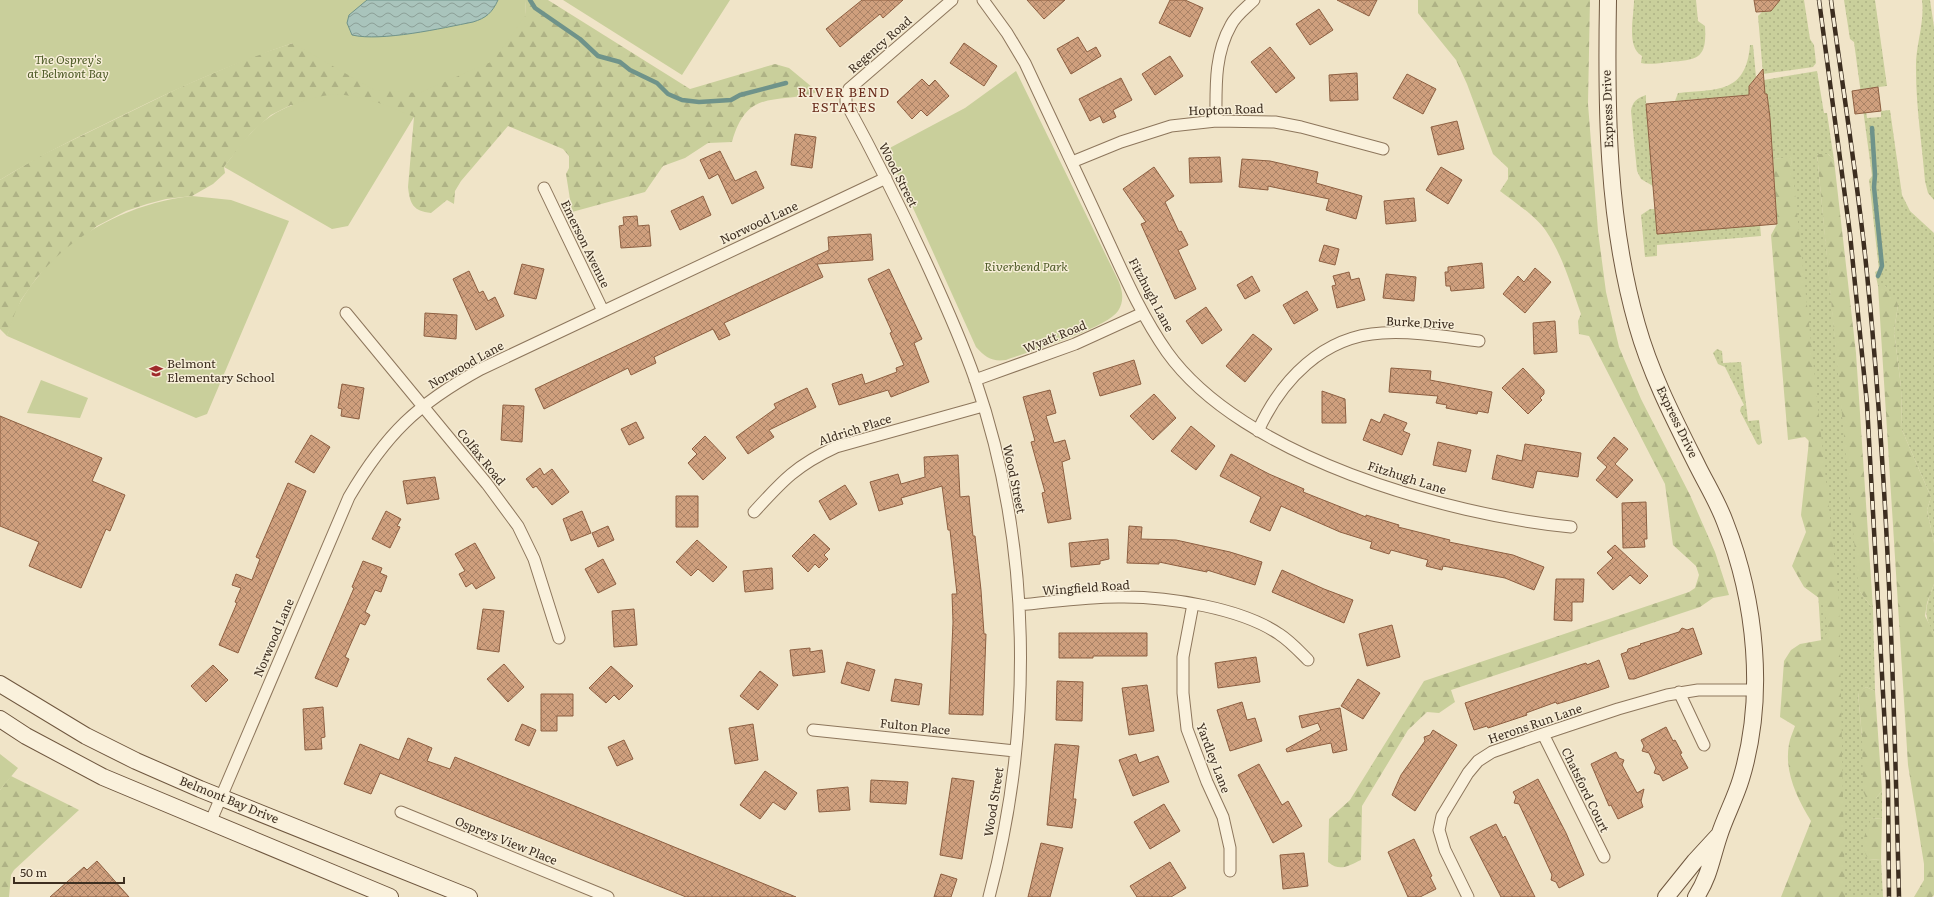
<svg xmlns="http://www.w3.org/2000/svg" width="1934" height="897" font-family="Literata,serif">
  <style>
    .grass { fill: url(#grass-dots) }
    .forest { fill: url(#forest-firs) }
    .green { fill: #c9cf9b }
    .water { fill: url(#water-waves); stroke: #6f938a }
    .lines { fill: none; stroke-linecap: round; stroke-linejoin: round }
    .stream { stroke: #6f938a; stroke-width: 4.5 }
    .building { fill: url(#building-cross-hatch); stroke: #8d5f41 }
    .street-casing { stroke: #8d765c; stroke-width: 13 }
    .secondary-casing { stroke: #6f573f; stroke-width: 18 }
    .street { stroke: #faf1dc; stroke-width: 11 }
    .secondary { stroke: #faf1dc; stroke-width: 16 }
    .rail-casing { stroke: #3d2e20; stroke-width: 4.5 }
    .rail { stroke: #f7eed8; stroke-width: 3; stroke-dasharray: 9; stroke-linecap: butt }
    .labels { text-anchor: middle; stroke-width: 3; stroke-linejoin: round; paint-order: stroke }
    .street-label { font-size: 12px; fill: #3d2e20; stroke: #f7eed8 }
    .park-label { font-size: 12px; font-style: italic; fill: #4d5a26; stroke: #f7eed8 }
    .poi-label { font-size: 12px; fill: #3d2e20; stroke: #f7eed8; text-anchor: start }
    .neighbourhood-label { font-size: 13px; letter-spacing: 1px; fill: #6b2e1e; stroke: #f7eed8 }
  </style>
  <defs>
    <pattern id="grass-dots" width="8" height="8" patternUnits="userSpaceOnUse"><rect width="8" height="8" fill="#c9cf9b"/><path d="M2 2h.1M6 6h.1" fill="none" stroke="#aeb285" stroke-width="1.8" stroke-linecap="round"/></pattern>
    <pattern id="forest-firs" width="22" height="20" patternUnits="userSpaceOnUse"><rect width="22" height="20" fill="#c9cf9b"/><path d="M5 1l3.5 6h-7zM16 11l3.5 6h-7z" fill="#aeb285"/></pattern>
    <pattern id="water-waves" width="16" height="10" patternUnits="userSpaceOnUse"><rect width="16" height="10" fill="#a9c4bc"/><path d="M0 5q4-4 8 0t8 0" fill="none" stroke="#8ba098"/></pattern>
    <pattern id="building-cross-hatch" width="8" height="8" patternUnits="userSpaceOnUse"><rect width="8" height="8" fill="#cf9f7d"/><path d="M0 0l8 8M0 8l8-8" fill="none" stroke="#a98266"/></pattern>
  </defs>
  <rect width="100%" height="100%" fill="#f0e4c8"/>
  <!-- grass -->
  <path class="grass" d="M1634,0H1696L1698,21L1705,26C1707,58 1699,60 1669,62C1660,63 1650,65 1641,63L1642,56C1626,47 1634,17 1634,0Z
    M1777,0H1804L1810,39L1814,45L1816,63L1813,67L1763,74L1758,16L1762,12L1771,11Z
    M1844,0H1875L1887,86L1863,89L1867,118L1881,117V111L1890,110L1902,195L1910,211L1934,233V543L1927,510L1931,497L1902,430L1901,387L1894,331L1898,305L1885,286H1878L1875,272L1879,270L1869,180L1872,176L1854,42L1850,39Z
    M1922,0H1930L1934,27V200L1928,193L1925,181C1922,144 1916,107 1916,70C1915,46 1925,24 1922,0Z
    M1750,45H1753L1756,77L1749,86V95L1675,101L1678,93C1717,89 1746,94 1750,45Z
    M1817,71L1824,113H1827L1834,160L1828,154H1817L1860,592L1873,609L1875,691L1866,687L1858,693L1862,737L1876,798L1882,791V818L1871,819L1868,859L1881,860L1883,897H1837L1791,158L1773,159L1767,94H1757V88L1764,80Z
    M1646,95V104L1653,186L1641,179L1637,171L1631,111C1632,102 1637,98 1646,95Z
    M1650,209H1655L1657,234L1760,225L1761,236L1657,245V256L1645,257L1641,215Z
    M1717,349L1722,351L1723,363L1741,362L1748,421L1759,420L1762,443L1759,445L1757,444L1740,411L1741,407L1744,405L1725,367L1718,364L1713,353Z
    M1934,584V633C1921,614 1927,604 1934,584Z"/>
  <!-- forest -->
  <path class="forest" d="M525,0H548L690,89L775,64L789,68L818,92C777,105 747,87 732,142L708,143L685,158L663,166L645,192L572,212L566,174L569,168V156L563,149L508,126L461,181L455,191L454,204L447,200L431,213C413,211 410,204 408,187L414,117L291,105L271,115L251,133L224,167L225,173L213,184L192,196L166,199L147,204L126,211L97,226L38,276L21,300L7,336L0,329V180L38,157L181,87L251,57L293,43L526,15Z
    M1418,0H1590L1588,104L1598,231L1606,292L1619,347L1641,399L1690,495L1715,552L1729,595L1713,598L1700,607L1451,690L1455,702L1439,713L1427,712L1408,730L1362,806L1361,860C1348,866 1340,872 1328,862L1329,819L1350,800L1424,681L1689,592L1695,588L1699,575L1696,566L1673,545L1665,484L1589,336L1579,334L1578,321L1581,314C1571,286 1563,256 1546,231C1536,216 1514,202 1500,191L1508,179V168L1493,154L1467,84L1456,60L1418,13Z
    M1817,154H1828L1834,160L1856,353L1873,609L1860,592L1858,582Z
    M1791,157L1839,601L1845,897H1781L1811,821C1797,798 1784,772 1789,744C1790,738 1793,732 1795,726L1780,717L1784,661L1791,650L1800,644L1822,640L1828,632L1824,608L1819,598L1804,587L1792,566L1806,532L1801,515L1809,441L1805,437L1788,440L1771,235L1777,224L1773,159Z
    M1878,286H1885L1896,299L1898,305L1894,331L1901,387L1902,430L1931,497L1927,510L1934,543V584L1927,603L1925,616L1934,633V895L1932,897H1914L1924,880V864L1908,765Z
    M1866,687L1875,691L1882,791L1876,798L1867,800L1863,791L1862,737L1858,692Z
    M11,776L79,810L14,870L11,875L9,897H0V790Z
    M1882,818L1881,860L1868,859C1859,843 1865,835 1871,819Z"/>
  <!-- green -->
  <path class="green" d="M0,0H525L526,15L493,61L419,93L374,90L293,43C231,64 173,90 115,119C76,138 37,157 0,180Z
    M563,0H730L682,75Z
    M1016,71L1119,282C1123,293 1124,301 1118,311C1107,328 1028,352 1006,360C992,362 985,357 976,347L899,177L884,151L965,108Z
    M334,94C363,96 388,105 414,117L348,226L332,229L224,167C233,156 241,143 251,133C273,109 303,99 334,94Z
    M192,196L231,200L289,221L207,414L196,418L7,336C11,324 15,310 22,299C59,239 124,204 192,196Z
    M41,380L88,398L80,418L27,413Z
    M0,754L18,768L0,790Z"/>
  <!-- water -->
  <path class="water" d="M367,0H498C492,13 486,18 473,22C443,28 381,42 352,35L347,23L349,15Z"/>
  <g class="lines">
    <!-- stream -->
    <path class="stream" d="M530,0L535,8L580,39L598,56L620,62L630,70L657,83L668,94L682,100L699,102L731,100L740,95L786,83
      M1872,128L1875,175L1874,187L1882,266L1878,276"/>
  </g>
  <!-- building -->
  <path class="building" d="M862,0H903L883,18L880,14L840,47L826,29Z
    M1027,0H1065L1044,19Z
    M1170,0H1185L1203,8L1190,37L1159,23Z
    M1337,0H1377L1369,16Z
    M1754,0H1780L1771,11L1756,12Z
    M1319,9L1333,30L1310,45L1296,24Z
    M1078,37L1087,52L1096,47L1101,56L1071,74L1057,49Z
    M964,43L997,66L984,86L950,63Z
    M1270,47L1295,78L1276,93L1251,62Z
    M1170,56L1183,76L1155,95L1142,74Z
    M1763,69L1765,94H1767L1770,118L1777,224L1657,234L1646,104L1749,95V86Z
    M1357,73L1358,100L1330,101L1329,75Z
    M1407,74L1436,89L1423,114L1393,98Z
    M1121,78L1132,100L1113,110L1116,117L1103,123L1100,116L1090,121L1079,99Z
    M922,79L929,86L935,80L949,96L927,116L921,110L912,119L897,102Z
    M1878,87L1881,111L1855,114L1852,91Z
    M1457,121L1464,149L1438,155L1431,127Z
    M795,134L816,137L812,168L791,165Z
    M720,151L735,181L756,171L764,188L732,204L718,174L709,179L700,160Z
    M1220,157L1222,182L1190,183L1189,158Z
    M1242,159L1270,161L1318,172L1316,183L1362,196L1356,219L1326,210L1329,199L1268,186V190L1239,187Z
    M1154,167L1174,196L1165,202L1179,232L1181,231L1188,245L1178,250L1196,289L1175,299L1141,224L1146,222L1123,189Z
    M1441,167L1462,180L1448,204L1426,190Z
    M703,196L711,215L680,230L671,211Z
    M1414,198L1416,221L1386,224L1384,201Z
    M637,216L638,226L649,225L651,246L621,248L619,226L624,225L623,217Z
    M871,234L873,260L817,264L823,277L724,323L730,335L719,340L713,329L654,357L656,363L631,375L628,368L544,409L535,389L829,250L828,237Z
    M1324,245L1339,249L1335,265L1319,261Z
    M1482,263L1484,288L1451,291L1450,286H1446L1445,272H1448V267Z
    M522,264L544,269L536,299L514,294Z
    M1535,268L1551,282L1525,313L1503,294L1518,276L1524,282Z
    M889,269L922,339L914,343L929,382L891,397L888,390L839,405L832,384L862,374L865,384L897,372L896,368L904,365L890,333L892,332L868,279Z
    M469,271L479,293L483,291L488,301L495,297L504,316L476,330L453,279Z
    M1349,272L1351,280L1359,278L1365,300L1337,308L1332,286L1336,285L1333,276Z
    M1386,274L1416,277L1414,301L1383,298Z
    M1252,276L1260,291L1245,299L1237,285Z
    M1307,291L1318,310L1294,324L1283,305Z
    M1206,307L1222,330L1202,344L1186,321Z
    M425,313L457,315L456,339L424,336Z
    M1555,321L1557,352L1534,354L1533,323Z
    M1253,334L1272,349L1245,382L1226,366Z
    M1134,360L1141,384L1100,396L1093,373Z
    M1391,368L1431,371L1430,380L1492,392L1488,413L1478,411L1477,414L1446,408L1447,405L1436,403L1438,396L1389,392Z
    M1523,368L1544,390V394L1540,398L1542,400L1528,414L1502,388Z
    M342,384L364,388L359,419L341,416L342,409L338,408Z
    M807,388L816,407L769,430L774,437L748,454L736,437L776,408L774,404Z
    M1050,390L1056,413L1046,416L1054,443L1065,440L1070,459L1062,462L1071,519L1048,523L1042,493L1045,492L1031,442L1035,441L1023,397Z
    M1322,391L1345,399L1346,423H1322Z
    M1154,394L1176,418L1153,440L1130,416Z
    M503,405L524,406L522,442L501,440Z
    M1384,414L1407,423L1403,431L1410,434L1402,455L1363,440L1371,419L1380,423Z
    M0,416L102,458L92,481L125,495L110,531L106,529L81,588L29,566L39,542L0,526Z
    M636,422L644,438L629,445L621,429Z
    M1191,426L1215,446L1196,470L1171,451Z
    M311,435L330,447L314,473L295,462Z
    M705,436L726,458L703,480L688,463L697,454L692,449Z
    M1614,437L1628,449L1615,464L1633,480L1617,498L1596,480L1607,467L1597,458Z
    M1438,442L1471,450L1466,472L1433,465Z
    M1525,444L1581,453L1578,477L1537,471L1533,488L1492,479L1497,455L1522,461Z
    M1231,454L1269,474L1304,489L1303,492L1366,517V515L1399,525L1398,527L1450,540L1449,542L1513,555L1544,567L1534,590L1505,578L1443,566L1442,570L1426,566L1428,560L1391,550L1389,554L1370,548L1372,542L1340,532L1281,506L1270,531L1250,522L1261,497L1220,476Z
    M958,455L960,497L969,496L973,536H975L981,590L984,634H986L983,715L949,714L953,622L952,594H957L950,530H948L942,486L901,498L903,504L879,511L870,482L898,474L901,484L925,477L924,457Z
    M540,468L544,475L552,469L569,492L552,505L536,486L533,488L526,479Z
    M435,477L439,499L407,504L403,481Z
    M288,483L306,491L238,653L219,645L237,603L235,602L241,588L232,585L236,574L252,580L260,559L256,557Z
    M845,485L857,504L830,520L819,501Z
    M676,496H698V527H676Z
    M1646,502L1647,539H1644L1645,547L1623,548L1622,503Z
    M386,511L401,519L397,526L400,527L390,548L372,539Z
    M582,511L591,533L571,541L563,519Z
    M608,526L614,540L598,547L592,533Z
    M1129,526L1142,527L1141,539L1176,540L1230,552L1262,562L1255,585L1207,570V572L1159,562V564L1127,563Z
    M814,534L830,549L824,555L828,559L819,568L815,564L808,572L792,556Z
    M1108,539L1109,559L1100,561V564L1071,567L1069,543Z
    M697,540L727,567L713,582L698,569L691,576L676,562Z
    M475,543L495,578L476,589L472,583L466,587L459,574L465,571L455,554Z
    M1615,545L1648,576L1640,584L1630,575L1613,590L1597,573L1613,558L1607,552Z
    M603,559L616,584L598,593L585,569Z
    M363,561L382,568L380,573L387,576L381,592L375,590L365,612L370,615L365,625L360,623L345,657L349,659L337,687L315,678L354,588L352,587Z
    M772,568L773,589L745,592L743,571Z
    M1282,570L1324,589L1353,600L1344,623L1272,592Z
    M1556,579H1584L1583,602H1572V621L1554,620Z
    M483,609L504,611L499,652L477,649Z
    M634,609L637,645L614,647L612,611Z
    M1392,625L1400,657L1367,666L1359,634Z
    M1682,628L1687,630L1693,628L1702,654L1634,679H1629L1621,654L1627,652L1628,649L1641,645L1640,644L1679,632Z
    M1059,633H1147V656H1093V658H1059Z
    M810,648V652L822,650L825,672L793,676L790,650Z
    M1256,657L1260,682L1218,688L1215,663Z
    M1599,660L1609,687L1570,700L1557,704L1556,702L1526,713L1527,715L1488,728L1487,726L1474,730L1465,703L1586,663L1587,665Z
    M847,662L875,670L869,691L841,683Z
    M504,664L524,687L508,702L487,679Z
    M213,665L228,680L206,702L191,686Z
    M611,666L633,686L619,700L614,695L606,703L589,688Z
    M760,671L778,685L758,710L740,696Z
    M895,679L922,684L919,705L891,701Z
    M1358,679L1380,693L1363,719L1341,706Z
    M1057,681L1083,682L1082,721L1056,720Z
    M1147,685L1154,731L1129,735L1122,688Z
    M541,694H573V716H557V731H541Z
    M1242,702L1247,720L1255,718L1262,741L1230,751L1217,710Z
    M323,707L325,737L321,738L322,749L305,750L303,709Z
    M1340,708L1347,750L1333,753L1331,743L1287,752L1286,749L1321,730L1318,723L1302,728L1299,716Z
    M522,724L536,730L529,746L515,740Z
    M753,724L758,760L735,764L729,728Z
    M1666,727L1673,741L1675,740L1682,753L1680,754L1688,768L1663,781L1660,775L1654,773L1656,768L1649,753L1642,751L1644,746L1641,740Z
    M1433,730L1457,745L1415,811L1392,795L1401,775L1425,741L1424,737L1430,735Z
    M408,738L432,748L427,761L450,769L455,757L796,897H686L380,773L371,794L344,784L360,744L399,760Z
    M624,740L633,759L617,766L608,747Z
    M1055,744L1079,746L1073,799H1076L1072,828L1047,825Z
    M1616,752L1619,758L1624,760L1622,765L1637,793L1644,789L1641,801L1643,807L1618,819L1611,805L1609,806L1591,764Z
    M1136,754L1139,763L1158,756L1169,782L1133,796L1119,760Z
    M1259,764L1282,805L1288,801L1302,826L1273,843L1238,775Z
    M765,771L797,793L785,810L773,802L760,819L740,805Z
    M952,778L974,781L962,859L940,855Z
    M1538,779L1566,833L1584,875L1559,888L1556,882L1551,880L1552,875L1529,825L1519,804L1514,803L1516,797L1513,792Z
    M871,780L908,782L906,804L870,802Z
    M848,787L850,810L819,812L817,790Z
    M1164,804L1180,831L1150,849L1134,822Z
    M1496,824L1503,838L1505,836L1535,897H1501L1470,837Z
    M1414,839L1432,876L1430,877L1436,889L1420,897H1408L1388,852Z
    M1041,843L1063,848L1050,897H1028Z
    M1304,853L1308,886L1283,889L1280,855Z
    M97,861L129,897H50L84,867L87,870Z
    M1170,862L1186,888L1171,897H1137L1130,886Z
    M941,874L957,879L951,897H934Z"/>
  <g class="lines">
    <!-- street casing -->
    <g class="street-casing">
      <path id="street" d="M952,0L849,89L846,96V103C876,158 904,214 930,271C946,306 962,342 975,379C1032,544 1034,729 989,897
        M983,0L1007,33L1025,63C1051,119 1078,175 1104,232C1123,273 1141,315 1167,352C1242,457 1447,515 1571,527
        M1216,121C1216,88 1214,55 1231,25C1236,15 1246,8 1254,0
        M1072,162L1121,142L1171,126L1216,121L1275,122L1301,127L1383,149
        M544,188L603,311
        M346,313L487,484L518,526L534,559L559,638
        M975,380L1075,344L1143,313
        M1258,431C1281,380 1323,336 1382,333C1415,331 1447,337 1479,341
        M754,512C783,480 797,465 836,447L983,406
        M1193,604L1183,657V693L1187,729L1207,782L1223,817L1230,848V871
        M1019,605C1053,602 1089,596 1124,597C1169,597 1241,608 1279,634C1290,641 1299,651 1308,660
        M1679,692L1704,745
        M813,730L1015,751
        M1543,734L1604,857
        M401,812L608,897
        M210,823L349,497C386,434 417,404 481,369L886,178
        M1468,897L1445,850L1439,830L1442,816L1468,773L1478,761L1492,752L1543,734L1618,709L1667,695L1698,690H1754"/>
    </g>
    <!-- secondary casing -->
    <g class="secondary-casing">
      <path id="secondary" d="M1608,0C1606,109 1607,220 1637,325C1651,375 1675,421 1698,467C1707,485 1718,503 1725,522C1756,601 1766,697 1741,779C1735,799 1725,817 1719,836C1711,860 1710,875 1696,897
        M0,684L86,736L136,761L200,789L469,897
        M0,719L26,736L103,777L390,897
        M1666,897L1695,861L1718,836"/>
    </g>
    <!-- street -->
    <use href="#street" class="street"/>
    <!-- secondary -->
    <use href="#secondary" class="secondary"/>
    <!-- rail casing -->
    <g class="rail-casing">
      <path id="rail" d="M1819,0L1850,234L1867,404L1888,783L1889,897
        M1831,0C1843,91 1858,182 1867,274C1888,481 1894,689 1899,897"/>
    </g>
    <!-- rail -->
    <use href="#rail" class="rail"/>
  </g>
  <!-- icons -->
  <defs>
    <g id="school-bare" transform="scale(1.08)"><path d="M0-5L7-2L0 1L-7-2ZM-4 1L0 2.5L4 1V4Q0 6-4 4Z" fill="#9e2a2b" stroke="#f7eed8" stroke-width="2.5" paint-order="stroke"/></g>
  </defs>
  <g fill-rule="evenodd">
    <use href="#school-bare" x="156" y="371"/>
  </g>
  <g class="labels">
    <!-- street labels -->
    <g class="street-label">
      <text transform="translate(880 45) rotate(-41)" y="4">Regency Road</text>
      <text transform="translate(1608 109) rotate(-92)" y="4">Express Drive</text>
      <text transform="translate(1226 110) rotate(-2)" y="4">Hopton Road</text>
      <text transform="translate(898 175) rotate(63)" y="4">Wood Street</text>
      <text transform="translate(759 223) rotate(-25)" y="4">Norwood Lane</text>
      <text transform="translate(585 244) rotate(64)" y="4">Emerson Avenue</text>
      <text transform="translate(1151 295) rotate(62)" y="4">Fitzhugh Lane</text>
      <text transform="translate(1420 323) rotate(3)" y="4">Burke Drive</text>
      <text transform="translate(1055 337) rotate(-22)" y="4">Wyatt Road</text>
      <text transform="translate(466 365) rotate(-29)" y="4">Norwood Lane</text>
      <text transform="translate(1677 422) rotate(64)" y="4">Express Drive</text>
      <text transform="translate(855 430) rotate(-18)" y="4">Aldrich Place</text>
      <text transform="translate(481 457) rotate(51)" y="4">Colfax Road</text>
      <text transform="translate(1407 478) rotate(18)" y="4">Fitzhugh Lane</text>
      <text transform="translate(1014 479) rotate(78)" y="4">Wood Street</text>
      <text transform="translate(1086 588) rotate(-4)" y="4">Wingfield Road</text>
      <text transform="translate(274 638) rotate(-67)" y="4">Norwood Lane</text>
      <text transform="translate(1535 724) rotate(-19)" y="4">Herons Run Lane</text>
      <text transform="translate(915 727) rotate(6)" y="4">Fulton Place</text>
      <text transform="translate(1213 758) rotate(69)" y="4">Yardley Lane</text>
      <text transform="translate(1585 790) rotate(64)" y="4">Chatsford Court</text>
      <text transform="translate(229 800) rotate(22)" y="4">Belmont Bay Drive</text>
      <text transform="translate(994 802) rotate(-81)" y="4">Wood Street</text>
      <text transform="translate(506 841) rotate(22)" y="4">Ospreys View Place</text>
    </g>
    <!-- park labels -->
    <g class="park-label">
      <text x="68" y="64">The Osprey's<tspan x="68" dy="14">at Belmont Bay</tspan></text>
      <text x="1026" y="271">Riverbend Park</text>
    </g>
    <!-- poi labels -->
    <g class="poi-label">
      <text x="167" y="368">Belmont<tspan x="167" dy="14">Elementary School</tspan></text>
    </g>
    <!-- neighbourhood labels -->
    <g class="neighbourhood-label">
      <text x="844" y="97">RIVER BEND<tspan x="844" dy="15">ESTATES</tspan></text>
    </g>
  </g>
  <!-- scale -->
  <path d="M14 877v6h110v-6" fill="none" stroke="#3d2e20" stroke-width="2"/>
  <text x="20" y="877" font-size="12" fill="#3d2e20" stroke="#f7eed8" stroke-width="3" paint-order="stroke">50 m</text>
</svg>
